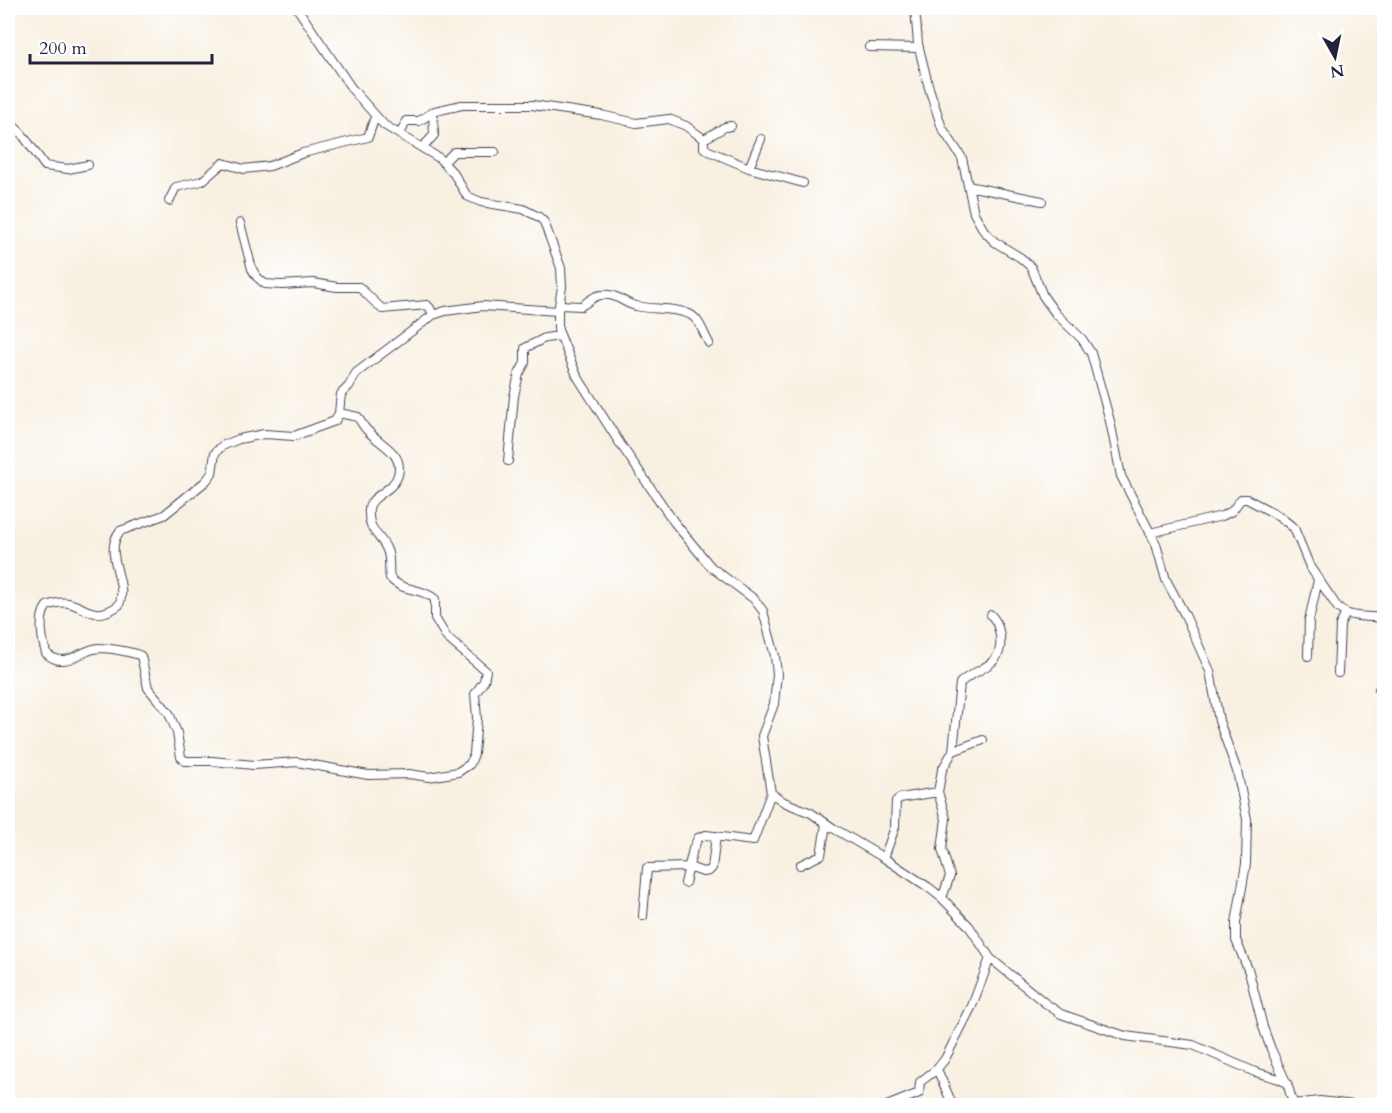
<svg xmlns="http://www.w3.org/2000/svg" width="1392" height="1113" font-family="Cardo,serif">
  <style>
    .lines { fill: none; stroke-linecap: round; stroke-linejoin: round }
    .minor-casing { stroke: #424154; stroke-width: 10 }
    .minor { stroke: #fff; stroke-width: 8 }
  </style>
  <rect width="100%" height="100%" fill="#fff"/>
  <filter id="ink" filterUnits="userSpaceOnUse"><feTurbulence type="fractalNoise" baseFrequency=".0167" numOctaves="2"/><feDisplacementMap in="SourceGraphic" scale="12" xChannelSelector="R" yChannelSelector="G"/><feConvolveMatrix kernelMatrix="1 2 1 2 8 2 1 2 1" color-interpolation-filters="sRGB"/></filter>
  <filter id="wash" filterUnits="userSpaceOnUse"><feTurbulence type="fractalNoise" baseFrequency=".008" numOctaves="4" result="noise"/><feDisplacementMap in="SourceGraphic" scale="24" xChannelSelector="R" yChannelSelector="G"/><feGaussianBlur stdDeviation="1.35" result="paint"/><feColorMatrix in="noise" values="0 0 0 0 0 0 0 0 0 0 0 0 0 0 0 0 0 1.4 0 .05"/><feComposite in="paint" operator="in"/></filter>
  <g filter="url(#wash)">
    <rect width="100%" height="100%" fill="#f8f0e1"/>
  </g>
  <g filter="url(#ink)">
    <g class="lines">
      <!-- minor casing -->
      <g class="minor-casing">
        <path id="minor" d="M297,8L352,89L384,125L439,158L454,174L467,196L481,202L523,209L539,217L544,222L561,268L562,287L558,311V330L577,376L619,442L674,522L711,567L754,599L763,611L775,656L777,674L774,704L762,736L771,793L784,802L811,813L833,828L884,858L928,887L942,898L969,926L990,958L1045,1003L1061,1014L1125,1036L1193,1045L1255,1072L1279,1079L1287,1083L1294,1106
          M915,8L918,44L929,88L942,128L962,158L974,213L984,231L995,242L1021,258L1031,267L1043,296L1056,314L1082,339L1091,353L1110,421L1121,476L1156,544L1166,580L1185,615L1210,671L1219,721L1237,771L1247,819L1246,864L1236,923V940L1249,972L1263,1027L1271,1049L1286,1082
          M869,47L919,48
          M8,121L22,134L45,166L68,169L88,165
          M400,135L406,121H419L435,111L462,105H532L601,115L636,123L669,119L686,126L704,139V148L709,151L749,168L803,183
          M704,139L725,127L731,126
          M423,147L434,135L433,112
          M444,162L454,152H495
          M749,168L761,139
          M968,186L1042,201
          M169,201L176,187L202,181L223,163L244,169L270,166L303,153L368,137L375,117
          M240,223L252,269L257,277L265,284L282,285L313,283L337,287H359L382,309L427,305L430,308L433,315
          M560,305L581,306C589,302 592,296 601,295C618,293 622,303 636,306C652,310 676,307 691,315C700,320 704,335 709,343
          M339,413L358,417C361,422 364,428 369,432C381,445 404,453 398,475C393,492 370,495 369,509C367,531 381,535 387,550C391,559 388,569 390,578C402,592 421,587 435,599V618L447,638L486,671L484,681L475,694L477,718L474,754L470,764L458,772L429,777L409,774L368,775L297,762L254,765L212,761H185L181,757L177,733L169,713L148,688L141,656C133,652 109,648 99,648C81,649 65,671 46,653C42,640 38,617 47,606C81,591 86,629 119,605C129,582 102,553 120,531L164,515L206,481L212,473L215,453L222,446L239,439L264,434L294,436L335,421L339,413L341,394L349,386L356,373L433,315L445,311L483,306L558,311
          M508,461L514,396L519,374L525,363V348L545,338L560,336
          M1150,533L1222,516L1232,511L1241,499H1247L1279,516L1294,528L1310,567L1338,608C1351,619 1368,616 1384,618
          M1308,656L1309,620L1318,580
          M1338,673L1340,625L1346,613
          M1379,689H1384
          M953,751L960,683C978,666 1004,668 1000,636C999,628 997,621 991,615
          M884,858L895,827L896,801L900,798L938,792
          M800,865L821,855L826,824
          M685,883L693,849L698,838L706,835L753,841L771,793
          M942,898L950,876L942,849L946,819L938,792L942,770L953,751L983,740
          M643,916L647,868L689,867L703,872L709,871L712,868L716,836
          M937,1069L953,1106
          M1294,1104L1320,1101L1363,1106
          M887,1106L919,1093L920,1082L937,1069L945,1059L972,1006L990,958"/>
      </g>
      <!-- minor -->
      <use href="#minor" class="minor"/>
    </g>
  </g>
  <!-- margin -->
  <rect width="1392" height="1113" fill="none" stroke="#fff" stroke-width="30"/>
  <!-- north arrow -->
  <g transform="translate(1335 57) rotate(171)" stroke="#ffffff" stroke-width="4.5" paint-order="stroke">
  <path d="M0-4.5L10 22L0 15L-10 22Z" fill="#22223b"/>
  <text y="-9" font-size="16" font-weight="bold" text-anchor="middle" fill="#22223b">N</text>
  </g>
  <!-- scale -->
  <path d="M30 54v9h182v-9" fill="none" stroke="#22223b" stroke-width="3"/>
  <text x="39" y="54" font-size="18" fill="#22223b" stroke="#ffffff" stroke-width="4.5" paint-order="stroke">200 m</text>
</svg>
